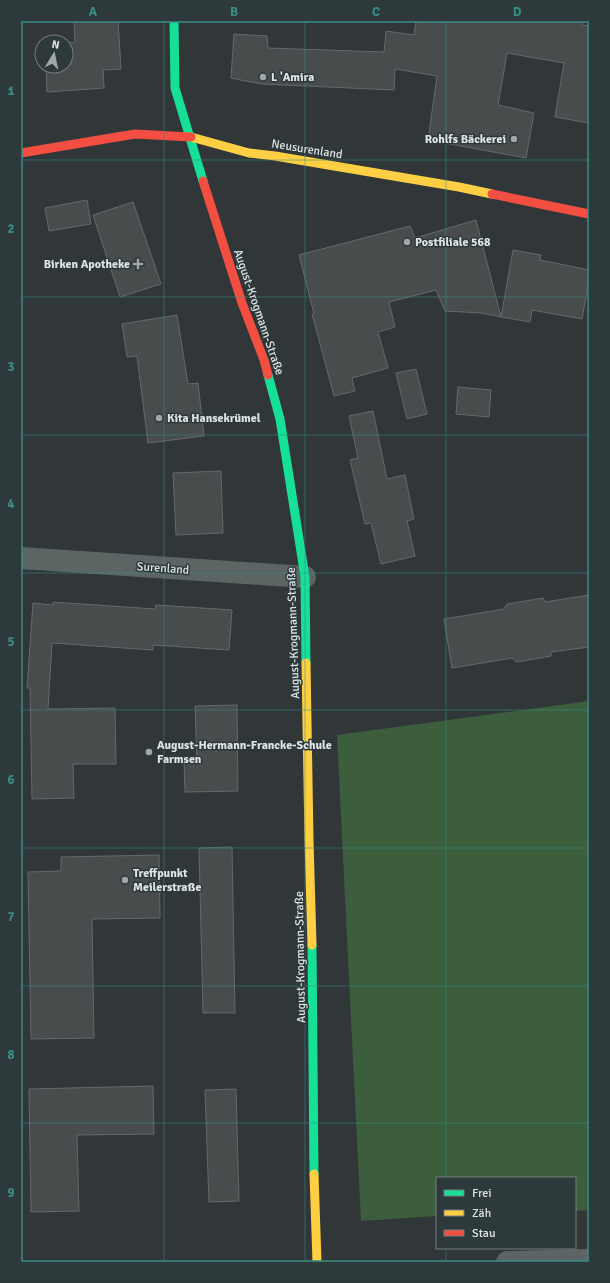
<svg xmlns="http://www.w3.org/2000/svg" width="610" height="1283" font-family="Signika,sans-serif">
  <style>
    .green { fill: #3c5e3d }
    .building { fill: #484c4d; stroke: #65696b }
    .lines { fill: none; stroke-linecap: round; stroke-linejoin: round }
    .street { stroke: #5c6563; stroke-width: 22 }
    .fast { stroke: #16e098; stroke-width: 9 }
    .slow { stroke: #ffcf43; stroke-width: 9 }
    .jam { stroke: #f24e42; stroke-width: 9 }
    .grid { fill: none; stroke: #388c86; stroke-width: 1; stroke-opacity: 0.55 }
    .poi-dot { fill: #a1a7a9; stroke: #2e393b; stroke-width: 1.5 }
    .labels { text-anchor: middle; stroke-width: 3; stroke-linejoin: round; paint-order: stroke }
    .poi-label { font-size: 12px; font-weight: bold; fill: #dde4e6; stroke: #2e393b; text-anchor: start }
    .street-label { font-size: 12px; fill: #dde4e6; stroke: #2e393b }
    .neatline { fill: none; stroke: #388c86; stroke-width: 1.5 }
    .grid-label { font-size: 13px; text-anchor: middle; font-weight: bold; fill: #388c86 }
  </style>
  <rect width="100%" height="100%" fill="#313738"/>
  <!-- green -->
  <path class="green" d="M589,701V1210L575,1211V1178H437V1216L361,1221L337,735Z"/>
  <!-- building -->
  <path class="building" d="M74,21H118L121,69L103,70L104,88L47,92L46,66H66V43L75,42Z
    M416,21H582V25L589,26V123L555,117L564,63L507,53L498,105L534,113L526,158L428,140L437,76L395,69L394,90L261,84L231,78L234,34L267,36L268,48L384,52L386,31L414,35Z
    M87,200L91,224L49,231L45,208Z
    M133,202L161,284L120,297L93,215Z
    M476,220L501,317L481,313L445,311L436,290L389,302L395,327L378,332L388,368L352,378L355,391L334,396L312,314H314L299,255L410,226L415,238Z
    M513,250L541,255L540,260L589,270V280L582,319L532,310L530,322L501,317Z
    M177,315L188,384L198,383L204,436L148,443L137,356L127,357L122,324Z
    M416,369L427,414L407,419L396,373Z
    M458,387L491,390L489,417L456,414Z
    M373,411L387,479L405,475L414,519L407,521L415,556L381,564L371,523L365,524L350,460L358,458L349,416Z
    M221,471L223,533L176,535L173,473Z
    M589,595V647L551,652V656L517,662L512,658L452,668L444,619L504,609L507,604L543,598L545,602Z
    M53,602L155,609L156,605L232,610L229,650L153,645V650L52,643L48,709L115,708L116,764H73L74,798L32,799L30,688H27L33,603L53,605Z
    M237,705L238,791L185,792L184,761H197L195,706Z
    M232,847L235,1013H203L199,848Z
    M159,855L160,918L92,919L94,1038L31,1039L28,872L61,871V857Z
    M153,1086L154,1134L77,1135L79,1211L31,1212L29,1089Z
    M236,1089L239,1201L209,1202L205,1090Z"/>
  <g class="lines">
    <!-- street -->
    <path class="street" d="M21,558L305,577
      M507,1262L589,1260"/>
    <!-- fast -->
    <path class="fast" d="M174,21L175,88L203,181
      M268,375L280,419L305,577L306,663
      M312,945L314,1174"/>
    <!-- slow -->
    <path class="slow" d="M191,137L249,153L275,156L459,187L492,194
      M306,663L309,840L312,945
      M314,1174L317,1262"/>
    <!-- jam -->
    <path class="jam" d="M21,153L135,134L191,137
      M203,181L242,303L264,360L268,375
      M492,194L589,214"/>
  </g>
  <!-- grid -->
  <path class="grid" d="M164,21V1262M305,21V1262M446,21V1178M21,160H589M21,297H589M21,435H589M21,573H589M21,710H589M21,848H589M21,986H589M21,1123H589M446,1248V1262"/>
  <!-- markers -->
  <g class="poi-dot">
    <circle cx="263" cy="77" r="4"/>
    <circle cx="514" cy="139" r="4"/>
    <circle cx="407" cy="242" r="4"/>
    <path d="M136 258h4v4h4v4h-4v4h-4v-4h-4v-4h4z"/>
    <circle cx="159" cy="418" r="4"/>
    <circle cx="149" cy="752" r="4"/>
    <circle cx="125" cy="880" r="4"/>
  </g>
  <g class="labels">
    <!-- poi labels -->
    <g class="poi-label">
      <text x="271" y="81">L 'Amira</text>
      <text x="506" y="143" text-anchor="end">Rohlfs Bäckerei</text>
      <text x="415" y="246">Postfiliale 568</text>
      <text x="130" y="268" text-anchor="end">Birken Apotheke</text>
      <text x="167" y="422">Kita Hansekrümel</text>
      <text x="157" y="749">August-Hermann-Francke-Schule<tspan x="157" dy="14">Farmsen</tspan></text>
      <text x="133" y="877">Treffpunkt<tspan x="133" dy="14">Meilerstraße</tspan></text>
    </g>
    <!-- street labels -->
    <g class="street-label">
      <text transform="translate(307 149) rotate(9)" y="4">Neusurenland</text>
      <text transform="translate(259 312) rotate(71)" y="4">August-Krogmann-Straße</text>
      <text transform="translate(163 568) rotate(4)" y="4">Surenland</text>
      <text transform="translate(293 633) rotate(-92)" y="4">August-Krogmann-Straße</text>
      <text transform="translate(300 957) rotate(-91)" y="4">August-Krogmann-Straße</text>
    </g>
  </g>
  <!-- border -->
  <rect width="610" height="1283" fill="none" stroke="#2e393b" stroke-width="44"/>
  <!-- legend -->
  <rect x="436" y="1177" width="140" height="72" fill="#2e393b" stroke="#747d7f"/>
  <rect x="444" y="1190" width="20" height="6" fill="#16e098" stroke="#747d7f"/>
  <text x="472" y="1197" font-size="12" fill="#dde4e6">Frei</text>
  <rect x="444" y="1210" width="20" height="6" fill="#ffcf43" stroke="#747d7f"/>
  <text x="472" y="1217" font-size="12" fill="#dde4e6">Zäh</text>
  <rect x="444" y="1230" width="20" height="6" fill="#f24e42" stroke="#747d7f"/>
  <text x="472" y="1237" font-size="12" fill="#dde4e6">Stau</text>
  <!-- north arrow -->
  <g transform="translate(54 54) rotate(10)"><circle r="19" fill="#2e393b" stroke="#747d7f"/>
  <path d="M0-3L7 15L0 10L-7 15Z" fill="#a1a7a9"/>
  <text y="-6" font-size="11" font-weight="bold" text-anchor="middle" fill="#dde4e6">N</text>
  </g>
  <rect x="22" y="22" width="566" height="1239" class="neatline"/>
  <g class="grid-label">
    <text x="93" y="16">A</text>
    <text x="234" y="16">B</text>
    <text x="376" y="16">C</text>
    <text x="517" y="16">D</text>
    <text x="11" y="95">1</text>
    <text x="11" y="233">2</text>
    <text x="11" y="371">3</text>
    <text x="11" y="508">4</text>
    <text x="11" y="646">5</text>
    <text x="11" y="784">6</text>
    <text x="11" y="921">7</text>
    <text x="11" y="1059">8</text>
    <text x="11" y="1197">9</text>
  </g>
</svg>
